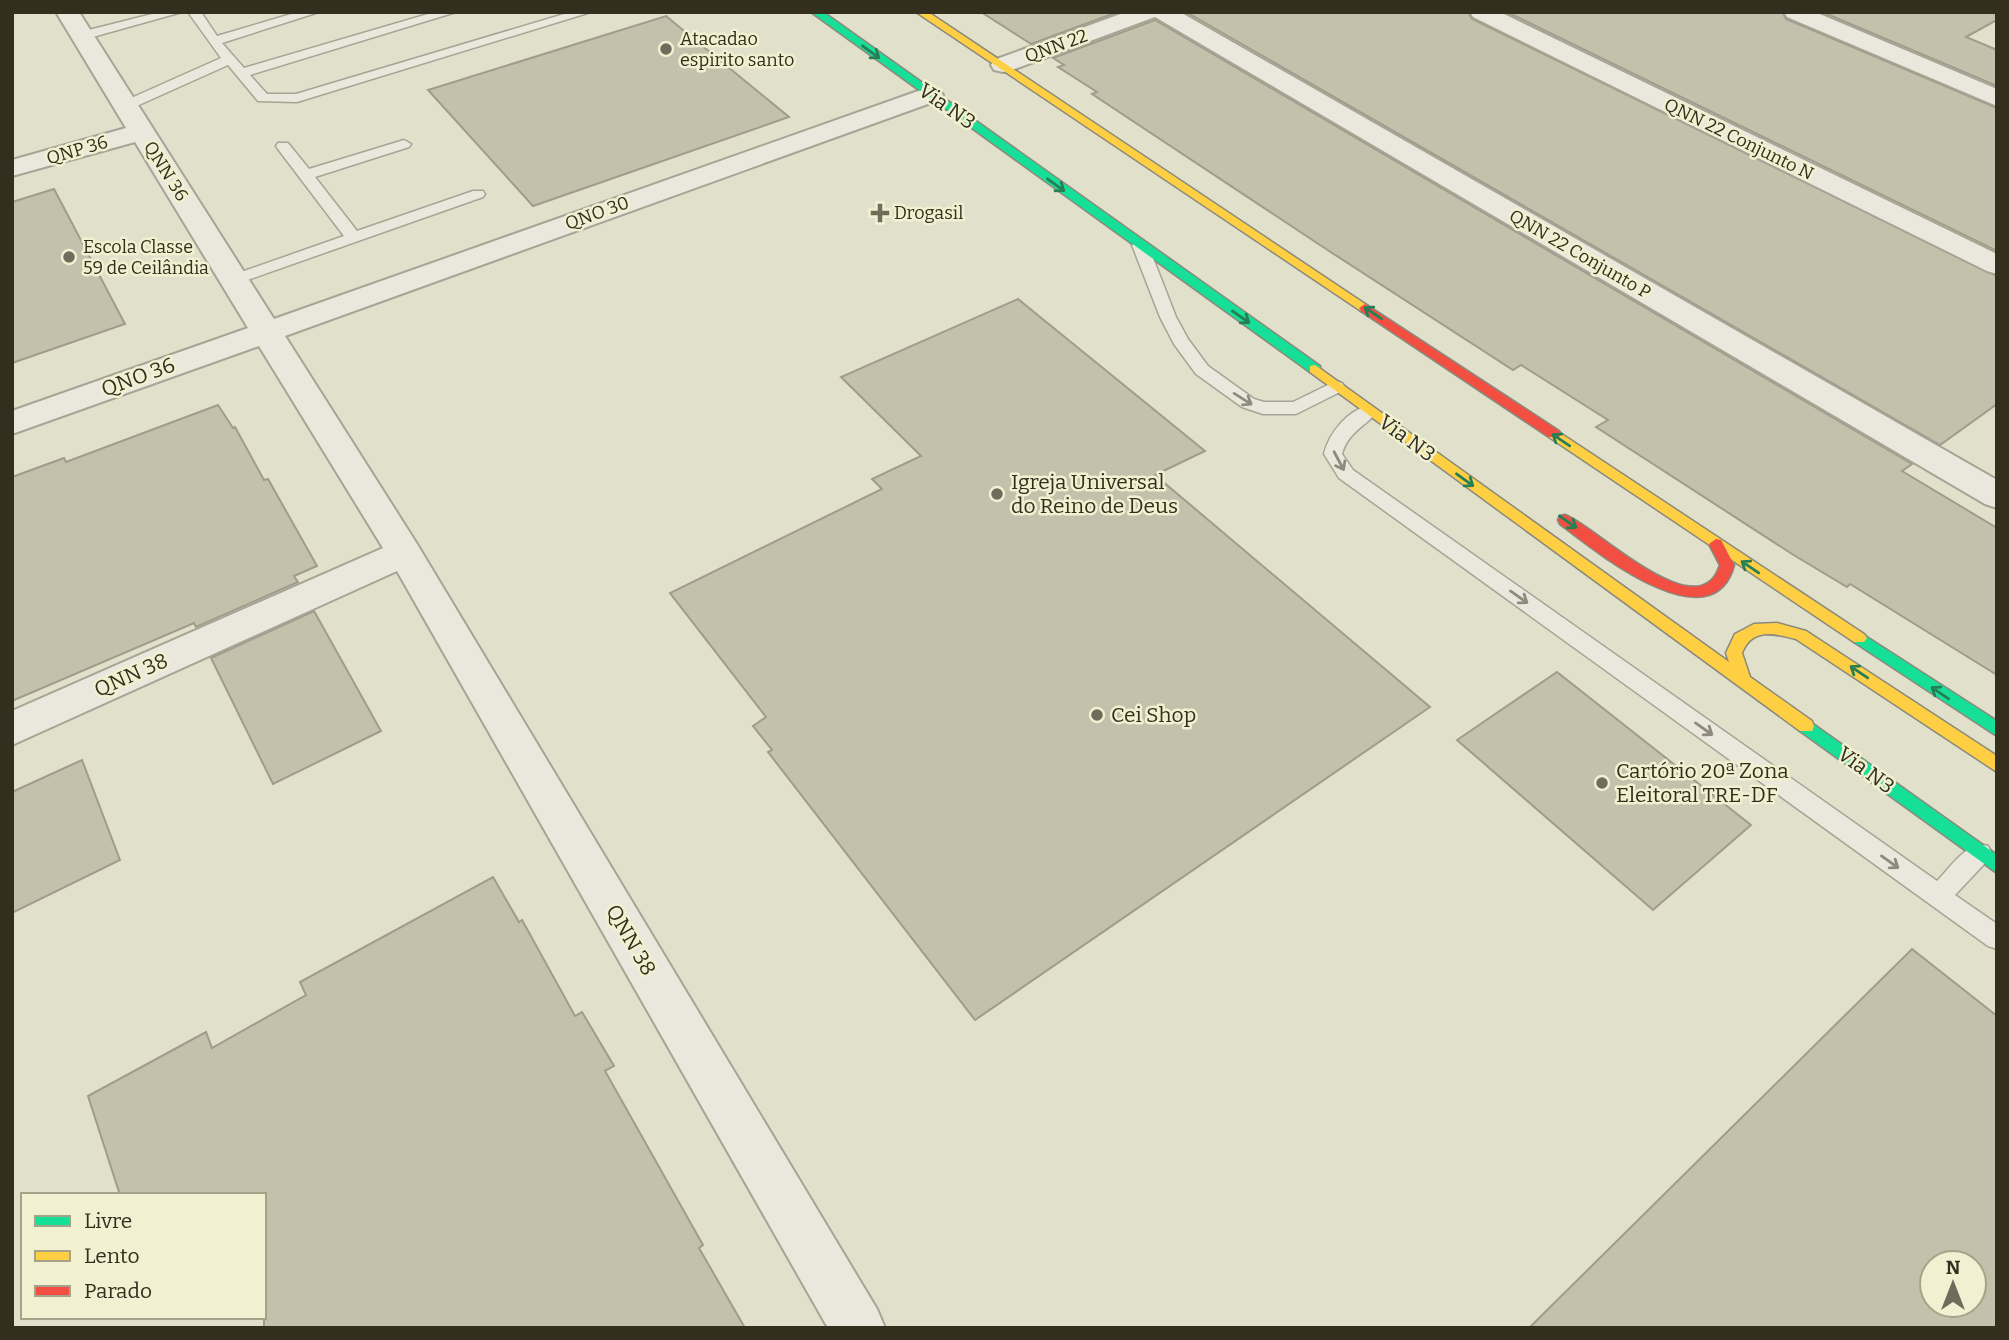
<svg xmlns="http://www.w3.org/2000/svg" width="2009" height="1340" font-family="Bitter,serif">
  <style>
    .building { fill: #c4c0ac; stroke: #a09c8b; stroke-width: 2; fill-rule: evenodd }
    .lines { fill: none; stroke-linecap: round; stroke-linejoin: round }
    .lane-casing { stroke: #a6a495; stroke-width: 3 }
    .street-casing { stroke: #a6a495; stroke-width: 4 }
    .fast-casing { stroke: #8b897b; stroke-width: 3 }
    .slow-casing { stroke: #8b897b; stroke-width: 3 }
    .jam-casing { stroke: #8b897b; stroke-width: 3 }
    .lane { fill: #eae8dc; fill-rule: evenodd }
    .street { fill: #eae8dc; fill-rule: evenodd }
    .fast { fill: #16e098; fill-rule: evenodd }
    .slow { fill: #ffcf43; fill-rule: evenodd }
    .jam { fill: #f24e42; fill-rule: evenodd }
    .oneway { stroke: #267e55 }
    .oneway2 { stroke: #8e8b7d }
    .poi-dot { fill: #706c5b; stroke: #f1f1d1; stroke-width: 2.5 }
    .labels { text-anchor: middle; stroke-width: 5; stroke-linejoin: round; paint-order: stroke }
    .far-poi-label { font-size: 18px; fill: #332e1e; stroke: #f1f1d1; text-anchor: start }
    .far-street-label { font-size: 18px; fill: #332e1e; stroke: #f1f1d1 }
    .street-label { font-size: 21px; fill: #332e1e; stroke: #f1f1d1 }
    .poi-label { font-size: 21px; fill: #332e1e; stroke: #f1f1d1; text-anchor: start }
  </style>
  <rect width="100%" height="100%" fill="#e1e0cb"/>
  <!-- building -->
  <path class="building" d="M981,12H1118L1031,44Z
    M1186,12H1468L1472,19L1997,276V404L1940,445Z
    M1507,12H1782L1786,19L1997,108V251Z
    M1822,12H1997V20L1966,37L1997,50V86Z
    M666,16L789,117L533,206L428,90Z
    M1155,20L1912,464L1902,471L1997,528V675L1850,584L1847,587L1792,554L1596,427L1608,420L1521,365L1513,370L1326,249L1092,94L1097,92L1058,67L1064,65L1053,58Z
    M54,189L125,324L12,363V202Z
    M1018,299L1205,451L1155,475L1430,707L975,1020L768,752L772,750L753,726L766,717L670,593L882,489L872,479L921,456L841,377Z
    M218,405L233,428L235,427L264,480L268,479L317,566L294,576L298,582L196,627L194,623L12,701V477L64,458L66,462Z
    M314,611L381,731L273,784L211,658Z
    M1557,672L1751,825L1653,910L1457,740Z
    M82,760L120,860L12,913V792Z
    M493,877L519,922L522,920L575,1016L582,1012L614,1066L605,1071L703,1245L699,1248L745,1328H264V1195H120L88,1096L206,1032L212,1048L306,995L300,982Z
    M1912,949L1997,1016V1328H1529ZM1932,1263H1974V1305H1932Z"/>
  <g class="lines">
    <!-- lane casing -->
    <g class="lane-casing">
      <path id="lane" d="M160,12H182L82,40L76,36L77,33Z
        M188,12H201L217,36L298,12H319L222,43L244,68L435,12H456L250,75L267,94H296L571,12H591L297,102L258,101L228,65L130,109H120V103L221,58Z
        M404,140L411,144L409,147L315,177L357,231L473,191H483L485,194L483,197L239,283H227L225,280L227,277L344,236L278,149L276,146L278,143H288L309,169Z
        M1140,240L1148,245L1176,317L1188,339L1208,366L1254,399L1264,402H1293L1336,381L1342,383L1345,387L1342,391L1296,414H1263L1242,407L1196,374L1174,344L1160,317L1132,245Z
        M1369,405L1378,411C1365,427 1348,432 1342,454L1353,470L1937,881C1950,868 1968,839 1988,846L1992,853L1988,860L1955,895L1997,924V949L1988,946L1339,478L1324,454C1329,433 1347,411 1369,405Z"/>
    </g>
    <!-- street casing -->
    <g class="street-casing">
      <path id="street" d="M56,12H79L274,319L921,90L930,87L939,90L943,95L939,100L285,336L417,544L877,1309L885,1328H828L397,571L12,745V711L383,548L259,346L12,434V411L248,328L135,142L12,176V160L126,128Z
        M1126,12H1180L1997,480V508L1985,504L1155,17L1012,70L1003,72L994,70L991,65L994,60Z
        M1470,12H1500L1997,254V274L1987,271L1473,17Z
        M1784,12H1815L1997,89V106L1787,17Z"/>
    </g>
    <!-- fast casing -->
    <g class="fast-casing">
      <path id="fast" d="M811,12H823L1320,366V372H1310Z
        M1859,632L1997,721V736L1854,642L1851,638Z
        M1806,719L1997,855V873L1800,731L1798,726L1800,721Z"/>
    </g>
    <!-- slow casing -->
    <g class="slow-casing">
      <path id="slow" d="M916,12H928L1371,308L1369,311H1361Z
        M1315,365L1729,662L1726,653L1735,634L1754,624L1777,623L1806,631L1997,756V772L1796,639C1773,633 1752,628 1742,653L1750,677L1812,721L1814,726L1812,731H1800L1310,372V366Z
        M1554,429L1864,634L1867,638L1864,642H1854L1549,437L1547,434L1549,431Z"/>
    </g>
    <!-- jam casing -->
    <g class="jam-casing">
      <path id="jam" d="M1365,304L1559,431L1561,434L1559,437H1549L1361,311L1359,308Z
        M1565,515C1593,524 1700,632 1720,565L1709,544L1716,539L1721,540L1734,565C1712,646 1594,550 1560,524L1558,520L1560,516Z"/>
    </g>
    <!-- lane -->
    <use href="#lane" class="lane"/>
    <!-- street -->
    <use href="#street" class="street"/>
    <!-- fast -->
    <use href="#fast" class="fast"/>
    <!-- slow -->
    <use href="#slow" class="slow"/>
    <!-- jam -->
    <use href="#jam" class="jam"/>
  </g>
  <!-- one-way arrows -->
  <defs><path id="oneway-shaft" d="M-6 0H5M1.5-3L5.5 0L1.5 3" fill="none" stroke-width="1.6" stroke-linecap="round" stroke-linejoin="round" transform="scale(1.75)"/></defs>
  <g class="oneway">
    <use href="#oneway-shaft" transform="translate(871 52) rotate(36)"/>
    <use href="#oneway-shaft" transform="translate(1056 185) rotate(36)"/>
    <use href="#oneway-shaft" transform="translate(1373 313) rotate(-146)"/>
    <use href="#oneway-shaft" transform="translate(1241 317) rotate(35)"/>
    <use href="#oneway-shaft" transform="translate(1561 440) rotate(-146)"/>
    <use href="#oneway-shaft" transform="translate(1465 480) rotate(36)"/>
    <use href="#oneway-shaft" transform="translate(1568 522) rotate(35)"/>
    <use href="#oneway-shaft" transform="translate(1750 567) rotate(-146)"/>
    <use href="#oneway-shaft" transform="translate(1859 672) rotate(-146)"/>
    <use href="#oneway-shaft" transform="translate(1940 693) rotate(-146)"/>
  </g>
  <g class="oneway2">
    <use href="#oneway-shaft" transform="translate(1243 399) rotate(32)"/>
    <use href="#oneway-shaft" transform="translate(1339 461) rotate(62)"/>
    <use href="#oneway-shaft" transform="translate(1519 597) rotate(35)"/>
    <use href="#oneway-shaft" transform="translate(1704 729) rotate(35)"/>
    <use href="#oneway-shaft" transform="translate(1890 862) rotate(35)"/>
  </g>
  <!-- markers -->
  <g class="poi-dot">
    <circle cx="666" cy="49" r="7"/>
    <path d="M876.5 202.5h7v7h7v7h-7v7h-7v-7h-7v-7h7z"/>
    <circle cx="69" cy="257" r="7"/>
    <circle cx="997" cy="494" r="7"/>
    <circle cx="1097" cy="715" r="7"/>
    <circle cx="1602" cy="783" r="7"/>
  </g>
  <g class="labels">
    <!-- far-poi labels -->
    <g class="far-poi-label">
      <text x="680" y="45">Atacadao<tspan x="680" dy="21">espirito santo</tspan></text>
      <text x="894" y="219">Drogasil</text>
      <text x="83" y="253">Escola Classe<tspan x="83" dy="21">59 de Ceilândia</tspan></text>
    </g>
    <!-- far-street labels -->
    <g class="far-street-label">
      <text transform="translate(1056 46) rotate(-20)" y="6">QNN 22</text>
      <text transform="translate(1739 139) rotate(26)" y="6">QNN 22 Conjunto N</text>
      <text transform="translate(77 150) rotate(-16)" y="6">QNP 36</text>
      <text transform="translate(166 171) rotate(58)" y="6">QNN 36</text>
      <text transform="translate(597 213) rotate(-20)" y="6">QNO 30</text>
      <text transform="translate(1580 254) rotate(30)" y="6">QNN 22 Conjunto P</text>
    </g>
    <!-- street labels -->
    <g class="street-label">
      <text transform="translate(947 106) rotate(35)" y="7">Via N3</text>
      <text transform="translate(138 377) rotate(-20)" y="7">QNO 36</text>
      <text transform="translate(1407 438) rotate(36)" y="7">Via N3</text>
      <text transform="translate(131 675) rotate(-24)" y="7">QNN 38</text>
      <text transform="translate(1866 770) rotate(36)" y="7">Via N3</text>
      <text transform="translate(631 940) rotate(60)" y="7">QNN 38</text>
    </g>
    <!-- poi labels -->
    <g class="poi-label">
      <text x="1011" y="489">Igreja Universal<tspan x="1011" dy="24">do Reino de Deus</tspan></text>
      <text x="1111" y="722">Cei Shop</text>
      <text x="1616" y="778">Cartório 20ª Zona<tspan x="1616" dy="24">Eleitoral TRE-DF</tspan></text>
    </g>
  </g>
  <!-- border -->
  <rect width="2009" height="1340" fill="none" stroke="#332e1e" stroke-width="28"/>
  <!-- legend -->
  <rect x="21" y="1193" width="245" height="126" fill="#f1f1d1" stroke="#a5a389" stroke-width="2"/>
  <rect x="35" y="1216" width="35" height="10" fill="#16e098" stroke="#a5a389" stroke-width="2"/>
  <text x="84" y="1228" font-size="21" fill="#332e1e">Livre</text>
  <rect x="35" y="1251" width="35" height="10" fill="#ffcf43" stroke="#a5a389" stroke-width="2"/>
  <text x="84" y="1263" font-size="21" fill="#332e1e">Lento</text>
  <rect x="35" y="1286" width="35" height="10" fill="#f24e42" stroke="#a5a389" stroke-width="2"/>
  <text x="84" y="1298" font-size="21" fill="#332e1e">Parado</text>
  <!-- north arrow -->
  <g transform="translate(1953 1284)"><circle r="33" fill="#f1f1d1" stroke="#a5a389" stroke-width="2"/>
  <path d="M0-5L12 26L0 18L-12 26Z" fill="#706c5b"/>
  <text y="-10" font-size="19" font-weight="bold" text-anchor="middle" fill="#332e1e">N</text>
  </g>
</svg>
